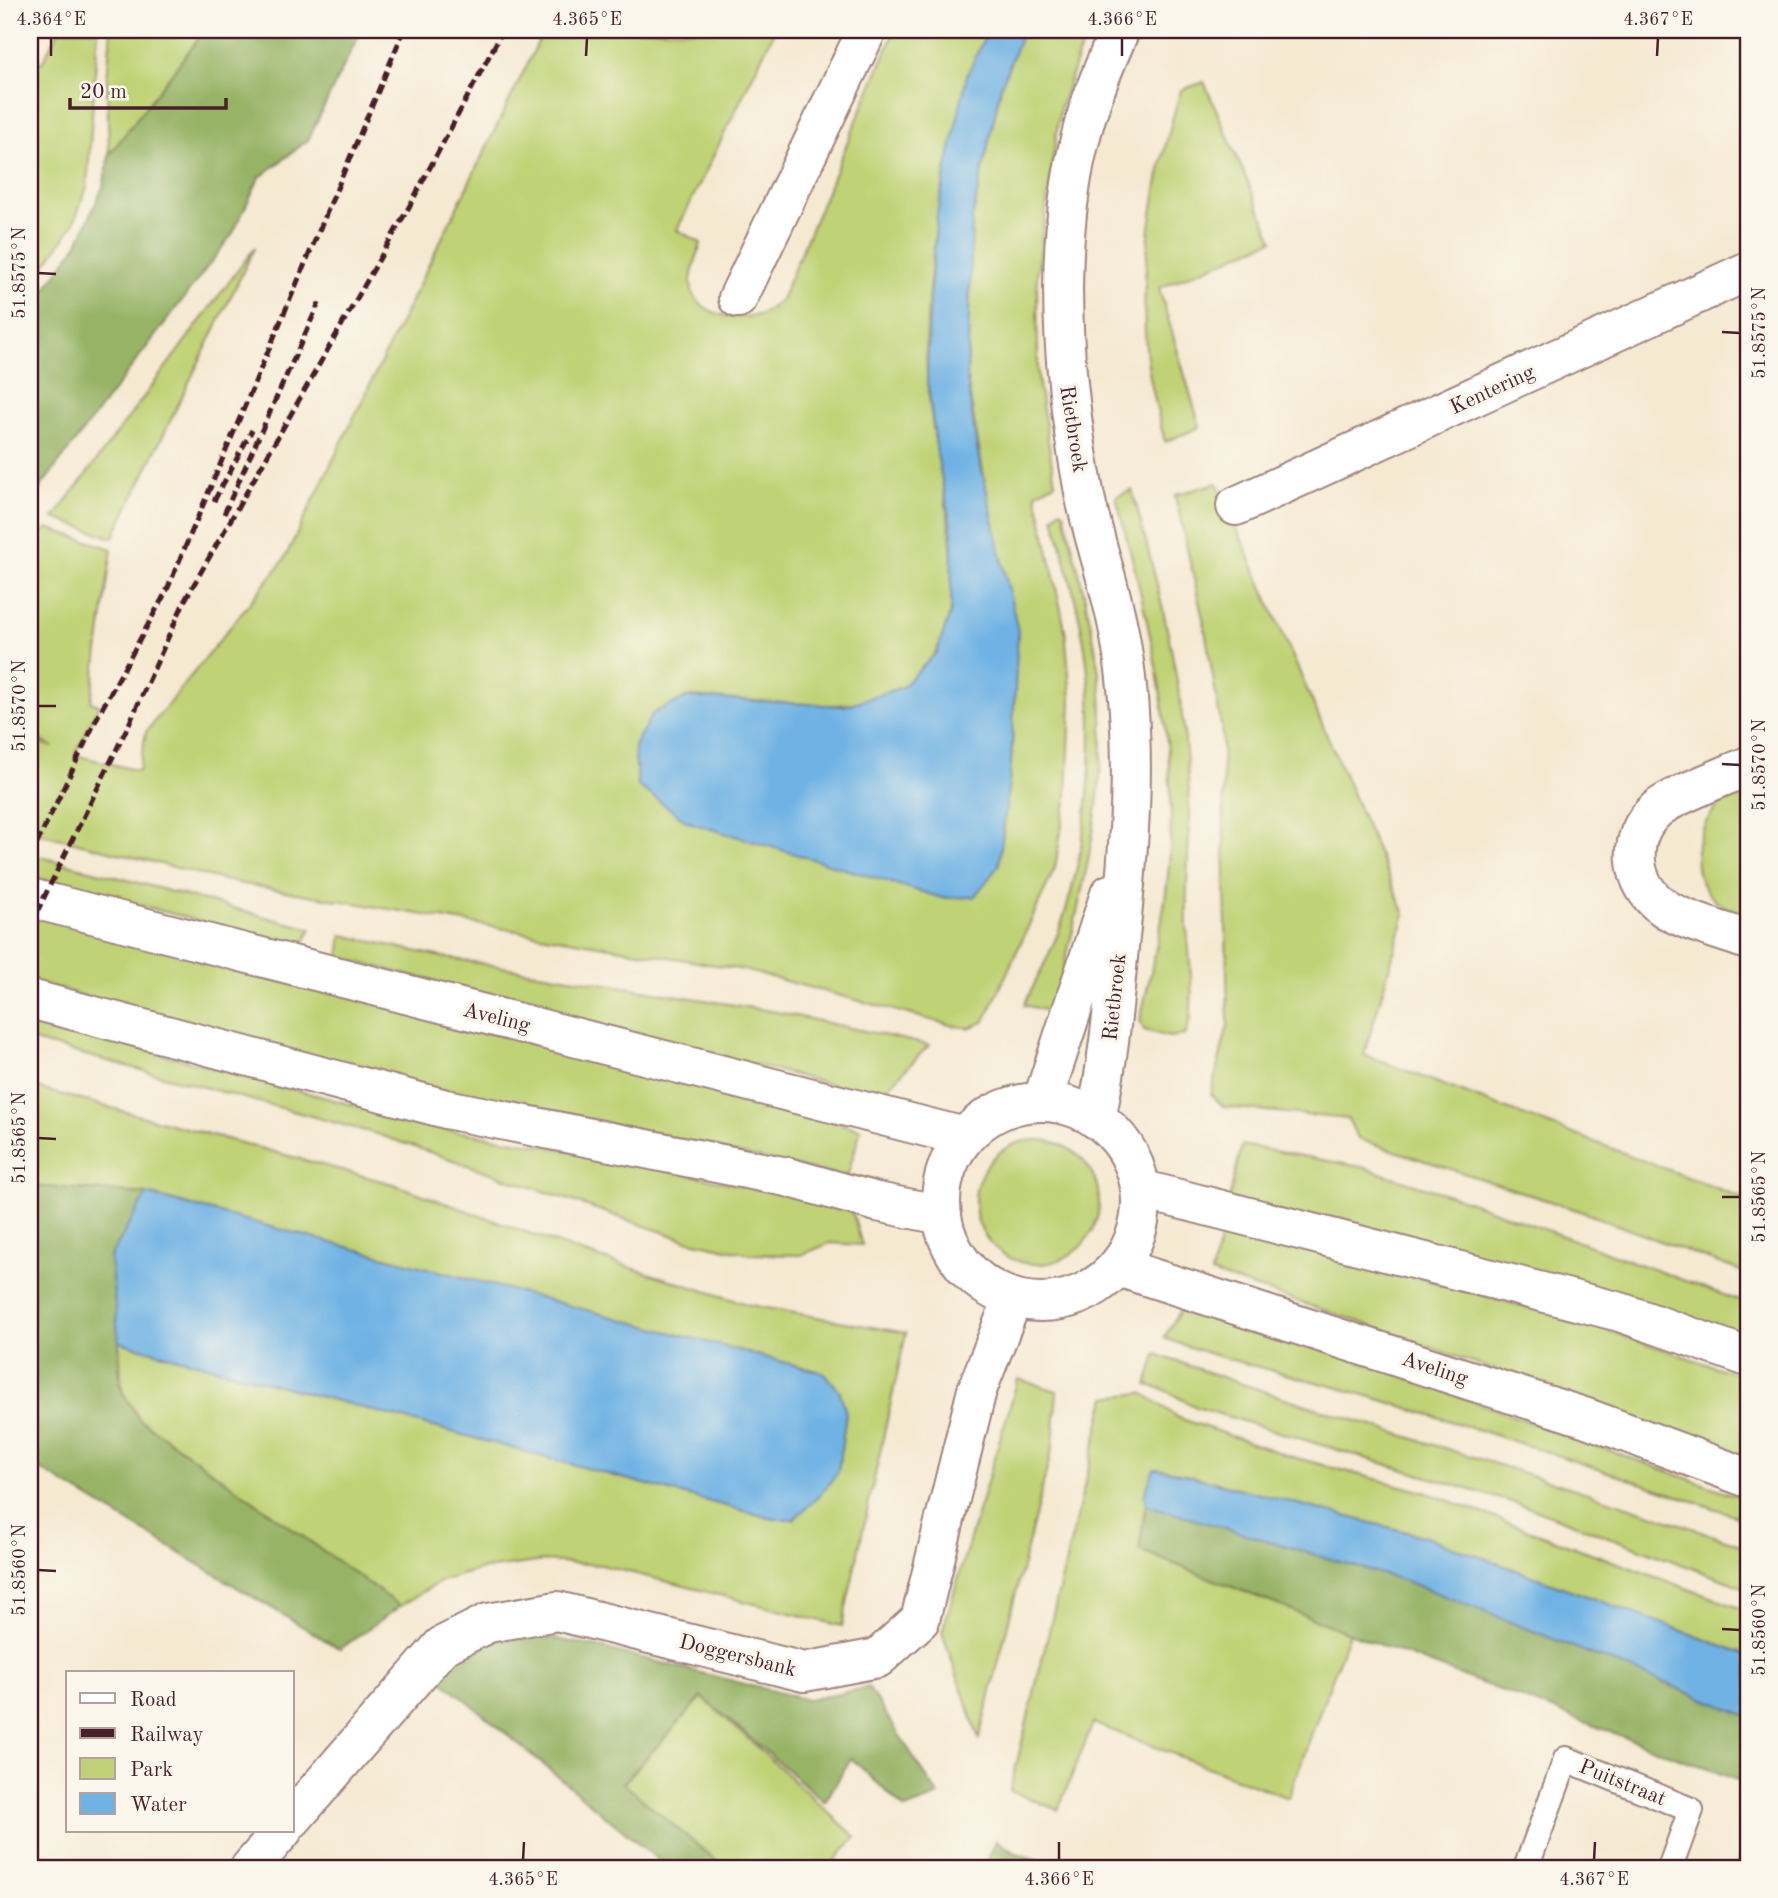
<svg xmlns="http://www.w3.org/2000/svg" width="1778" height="1898" font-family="'Old Standard TT',serif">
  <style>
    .green { fill: #bfd275; stroke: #847850; stroke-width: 2 }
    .forest { fill: #97b466; stroke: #706a48; stroke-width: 2 }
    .water { fill: #6fb2e4; stroke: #5c6888; stroke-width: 2 }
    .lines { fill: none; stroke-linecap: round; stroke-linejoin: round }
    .service-casing { stroke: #a0847e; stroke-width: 28 }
    .minor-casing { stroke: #a0847e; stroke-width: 42 }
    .secondary-casing { stroke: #a0847e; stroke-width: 42 }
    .service { stroke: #fff; stroke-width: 24 }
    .minor { stroke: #fff; stroke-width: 38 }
    .secondary { stroke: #fff; stroke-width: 38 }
    .rail { stroke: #4a1f2b; stroke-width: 5; stroke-dasharray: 10 5; stroke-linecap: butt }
    .ticks { fill: none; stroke: #4a1f2b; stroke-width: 2.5 }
    .labels { text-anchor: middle; stroke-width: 7; stroke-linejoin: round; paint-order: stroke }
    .street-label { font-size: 21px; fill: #4a1f2b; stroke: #fbf7ec }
    .neatline { fill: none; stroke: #4a1f2b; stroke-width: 2.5 }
    .ticks-label { font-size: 18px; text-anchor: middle; fill: #4a1f2b }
  </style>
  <rect width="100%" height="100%" fill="#fbf7ec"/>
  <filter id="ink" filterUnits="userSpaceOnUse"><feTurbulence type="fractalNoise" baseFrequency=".0143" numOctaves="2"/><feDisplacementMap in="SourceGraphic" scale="14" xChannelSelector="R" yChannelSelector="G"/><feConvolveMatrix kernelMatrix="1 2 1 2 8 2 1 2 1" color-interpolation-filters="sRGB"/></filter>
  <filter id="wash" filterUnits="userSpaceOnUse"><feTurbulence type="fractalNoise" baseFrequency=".00686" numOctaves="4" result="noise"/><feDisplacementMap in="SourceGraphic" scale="28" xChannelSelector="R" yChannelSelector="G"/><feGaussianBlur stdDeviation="1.57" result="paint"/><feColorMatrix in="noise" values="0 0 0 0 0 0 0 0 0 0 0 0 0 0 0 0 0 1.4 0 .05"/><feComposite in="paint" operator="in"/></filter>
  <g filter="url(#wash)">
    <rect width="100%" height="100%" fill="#f5e9d2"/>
    <!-- green -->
    <path class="green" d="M59,30H98L87,187L73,225L30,287V57L42,63Z
      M111,30H205L109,155L107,80Z
      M544,30H775L677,230L701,243C698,255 692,268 691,280C689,313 734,322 758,315C766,313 774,305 781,300L895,30H988C968,67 961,105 952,146C936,221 923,300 927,377C932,455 959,529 951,608C948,638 927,671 902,687C850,718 747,703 688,697L942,898L989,505L967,379L972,218L1001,86L1023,30H1087L1060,108L1037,275L1038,379L1055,483L1036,493L1065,629L1071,700L1067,795L1055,868L985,1021L969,1028L950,1025L744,970L232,882L30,831V739L53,747L30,735V551L47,528L112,549L91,702L99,705L75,755L139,771L146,732L284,560Z
      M1204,82L1273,240L1159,288L1200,427L1165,442C1156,406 1146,369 1145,332C1141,250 1157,168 1181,90Z
      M255,247L113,538L54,518Z
      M1217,483L1405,914L1364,1055L1748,1200V1274L1580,1211L1358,1139L1348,1119L1224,1107L1211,1094L1228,1025L1222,731L1204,623L1175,495Z
      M1132,490C1158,583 1182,678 1188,776C1192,825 1185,875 1187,925C1188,955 1198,1008 1185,1035L1169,1037L1144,1030L1140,1020C1149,980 1159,941 1165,900C1185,764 1151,627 1116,497Z
      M1060,510L1064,512C1077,566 1092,620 1099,674C1113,788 1079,902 1053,1012L1024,1005C1037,978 1053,950 1062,922C1088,846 1097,743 1087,663C1081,614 1066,565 1054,517Z
      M1748,790V914C1740,911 1730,909 1722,905C1685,883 1692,832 1719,805C1726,798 1739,794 1748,790Z
      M30,854L311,929L301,948L30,876Z
      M30,913L861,1129L847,1177L438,1090L30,981Z
      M342,935L442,957L777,1012L929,1045L879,1097L339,957Z
      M30,1019L443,1129L574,1151L851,1208L862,1245L830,1243L801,1255L750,1254L686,1240L377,1134L30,1040Z
      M30,1086L393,1184L581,1252L750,1305L906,1333L842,1626L601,1565L544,1561L478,1570L441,1581L400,1606L139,1419L122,1391L119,1342L774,1519L840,1392L824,1373L147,1194L30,1186Z
      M975 1202a62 62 0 1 1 124 0a62 62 0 1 1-124 0Z
      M1242,1145L1361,1167L1465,1200L1748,1304V1340L1229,1199Z
      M1224,1226L1583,1322L1748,1378V1461L1360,1322L1211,1273Z
      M1184,1304L1377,1367L1748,1500V1520C1622,1476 1496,1434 1368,1396C1300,1376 1230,1363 1164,1338Z
      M1156,1354C1352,1425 1553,1476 1748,1548V1589L1534,1509L1196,1407L1163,1389L1147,1385Z
      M1018,1379L1057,1391L1053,1445L979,1739L942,1632Z
      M1143,1393L1179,1418L1289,1456L1428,1493L1748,1611V1655L1426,1537L1167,1470L1154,1469C1144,1495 1144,1522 1139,1550L1349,1633L1288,1798L1093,1723L1058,1810L1010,1791L1106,1397Z
      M702,1697L856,1837L828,1868H716L623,1784Z"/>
    <!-- forest -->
    <path class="forest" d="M205,30H361L308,140L259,178L233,233L30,501V311L78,243L103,187L109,155Z
      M30,1186L147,1194L110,1257L119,1342V1379L122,1391L139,1419L400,1606L340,1649L30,1463Z
      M1146,1505L1409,1582L1748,1716V1784L1349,1633L1139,1550Z
      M540,1636L603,1648L808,1700L868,1687L939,1796L905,1809L851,1758L825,1802L702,1697L623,1783L725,1868H668L432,1672L477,1643Z
      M1748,1835V1868H1736Z
      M996,1840L1016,1853L1062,1868H984Z"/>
    <!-- water -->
    <path class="water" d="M988,30H1023L1001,86L972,218L967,379L976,443L1018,631L1011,766L999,865L974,897L942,898L688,822L638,786L634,746L653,713L688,697L844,706L902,687L937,652L951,610L952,531L937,454L927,376L930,294L937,213L967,75Z
      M147,1194L825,1373L840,1392L846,1413L838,1472L820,1495L794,1519H774L119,1342L110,1257Z
      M1154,1469L1167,1470L1426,1537L1748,1655V1716L1409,1582L1146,1505L1144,1495Z"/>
  </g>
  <g filter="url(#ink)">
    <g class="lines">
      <!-- service casing -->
      <g class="service-casing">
        <path id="service" d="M1526,1868L1566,1759L1691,1810L1670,1868"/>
      </g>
      <!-- minor casing -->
      <g class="minor-casing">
        <path id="minor" d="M738,298L867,30
          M1236,506L1748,271
          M1748,766C1729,775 1669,797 1656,810C1626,837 1630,884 1663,907C1680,920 1726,932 1748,940
          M1042,1102L1110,894
          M1096,1119C1109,1059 1114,998 1120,937C1130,840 1138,741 1121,643C1113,592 1094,543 1084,492C1062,376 1051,244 1083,128C1092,95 1106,61 1120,30
          M292,1819L442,1646L488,1623L557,1611L804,1672L878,1658L920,1620L977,1390L1013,1298
          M250,1868L283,1830"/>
      </g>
      <!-- secondary casing -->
      <g class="secondary-casing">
        <path id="secondary" d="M30,898L965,1137
          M30,999L446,1109L787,1177L877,1202L942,1215
          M941 1202a100 100 0 1 1 200 0a100 100 0 1 1-200 0Z
          M1140,1189L1620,1312L1748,1357
          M1118,1267L1587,1418L1748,1478"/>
      </g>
      <!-- service -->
      <use href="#service" class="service"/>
      <!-- minor -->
      <use href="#minor" class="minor"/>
      <!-- secondary -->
      <use href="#secondary" class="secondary"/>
      <!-- rail -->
      <path class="rail" d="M214,501L252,430
        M224,514L319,303
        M30,858L99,714L167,590L404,30
        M30,926L130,722L185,600L409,207L503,30"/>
    </g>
  </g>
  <!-- ticks -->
  <path class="ticks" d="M51,56V38M586,56L587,38M1122,56V38M1657,56L1658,38M38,273L56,274M1722,332L1740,333M38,706H56M1722,764L1740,765M38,1138L56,1139M1722,1197H1740M38,1570L56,1571M1722,1629L1740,1630M523,1860L524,1842M1059,1860V1842M1594,1860L1595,1842"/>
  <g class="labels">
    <!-- street labels -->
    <g class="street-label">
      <text transform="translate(1492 389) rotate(-25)" y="7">Kentering</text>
      <text transform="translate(1074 429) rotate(81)" y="7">Rietbroek</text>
      <text transform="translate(1114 997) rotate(-84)" y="7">Rietbroek</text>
      <text transform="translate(497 1017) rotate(14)" y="7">Aveling</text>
      <text transform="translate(1435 1368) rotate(18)" y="7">Aveling</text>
      <text transform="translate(738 1655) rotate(14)" y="7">Doggersbank</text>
      <text transform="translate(1623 1782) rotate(22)" y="7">Puitstraat</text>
    </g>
  </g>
  <!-- margin -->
  <rect width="1778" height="1898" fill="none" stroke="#fbf7ec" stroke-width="77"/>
  <!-- legend -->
  <rect x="66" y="1671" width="228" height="161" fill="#fbf7ec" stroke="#b4a19f" stroke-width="2"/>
  <rect x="80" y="1693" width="35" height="10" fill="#ffffff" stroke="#b4a19f" stroke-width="2"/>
  <text x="130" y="1706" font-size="21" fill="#4a1f2b">Road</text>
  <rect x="80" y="1728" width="35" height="10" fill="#4a1f2b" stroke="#b4a19f" stroke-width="2"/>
  <text x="130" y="1741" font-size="21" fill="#4a1f2b">Railway</text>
  <rect x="80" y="1758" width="35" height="21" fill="#bfd275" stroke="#b4a19f" stroke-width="2"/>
  <text x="130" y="1776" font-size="21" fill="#4a1f2b">Park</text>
  <rect x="80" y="1793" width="35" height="21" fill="#6fb2e4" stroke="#b4a19f" stroke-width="2"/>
  <text x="130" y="1811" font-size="21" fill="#4a1f2b">Water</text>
  <!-- scale -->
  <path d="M70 98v10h156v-10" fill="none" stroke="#4a1f2b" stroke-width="3.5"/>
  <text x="80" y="98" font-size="21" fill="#4a1f2b" stroke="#fbf7ec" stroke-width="5" paint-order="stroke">20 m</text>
  <rect x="38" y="38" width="1702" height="1822" class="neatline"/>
  <g class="ticks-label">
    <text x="51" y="25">4.364°E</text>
    <text x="587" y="25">4.365°E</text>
    <text x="1122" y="25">4.366°E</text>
    <text x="1658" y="25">4.367°E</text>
    <text transform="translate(19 273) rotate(-90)" y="6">51.8575°N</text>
    <text transform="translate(1759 333) rotate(-90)" y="6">51.8575°N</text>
    <text transform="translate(19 706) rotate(-90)" y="6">51.8570°N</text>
    <text transform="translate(1759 765) rotate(-90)" y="6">51.8570°N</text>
    <text transform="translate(19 1138) rotate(-90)" y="6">51.8565°N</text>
    <text transform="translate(1759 1197) rotate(-90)" y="6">51.8565°N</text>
    <text transform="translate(19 1570) rotate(-90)" y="6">51.8560°N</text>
    <text transform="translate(1759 1630) rotate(-90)" y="6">51.8560°N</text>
    <text x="523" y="1885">4.365°E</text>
    <text x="1059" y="1885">4.366°E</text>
    <text x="1594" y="1885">4.367°E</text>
  </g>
</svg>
